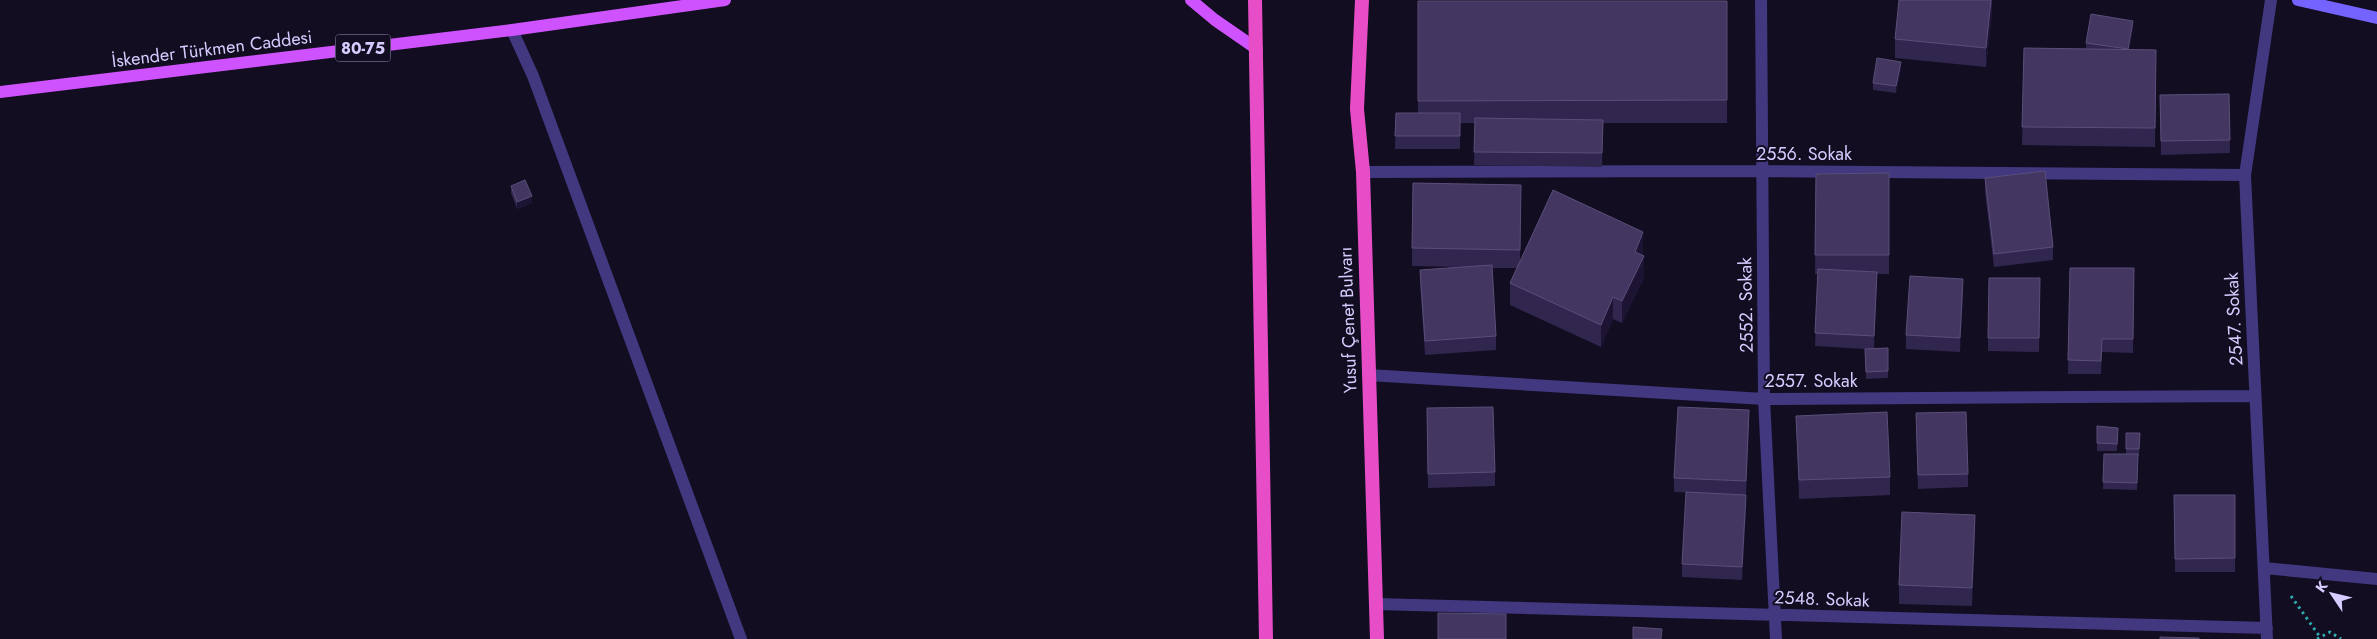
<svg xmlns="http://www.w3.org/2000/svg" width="2377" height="639" font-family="Jost,sans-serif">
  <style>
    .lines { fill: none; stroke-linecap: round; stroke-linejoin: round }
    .path { stroke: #2eadb1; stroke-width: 3; stroke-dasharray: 2.5 4; stroke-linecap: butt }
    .minor { stroke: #41387f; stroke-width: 12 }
    .secondary { stroke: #7563ff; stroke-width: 12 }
    .primary { stroke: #ce53ff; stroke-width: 12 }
    .trunk { stroke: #e64dc7; stroke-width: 14 }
    .wall { fill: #31264e }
    .shaded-wall { fill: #1d1434 }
    .building { fill: #433761; stroke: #5a4f7a }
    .labels { text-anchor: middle; stroke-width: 4; stroke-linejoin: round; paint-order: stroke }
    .shield { fill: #120d20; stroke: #9b93bc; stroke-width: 1 }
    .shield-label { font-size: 16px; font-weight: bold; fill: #d6ccff }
    .street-label { font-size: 18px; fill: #d6ccff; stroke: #120d20 }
  </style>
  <rect width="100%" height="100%" fill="#120d20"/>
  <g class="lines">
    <!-- path -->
    <path class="path" d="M2291,596L2320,637
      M2317,639L2330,632L2341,639"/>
    <!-- minor -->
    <path class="minor" d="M1761,0L1764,399L1776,639
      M512,30L533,76L741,639
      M1363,172L1761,171L2245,175
      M1368,375L1764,399L2255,396
      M2264,568L2377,579
      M1376,604L2267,628
      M2267,639L2245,175L2271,0"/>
    <!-- secondary -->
    <path class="secondary" d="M2298,0L2377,18"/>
    <!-- primary -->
    <path class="primary" d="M1191,0L1215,20L1257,49
      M0,92L512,30L725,0"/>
    <!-- trunk -->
    <path class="trunk" d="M1255,0L1266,639
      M1362,0L1357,109L1363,172L1377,639"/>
  </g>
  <!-- wall -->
  <path class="wall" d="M1992,0V13L1986,67L1895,58V39Z
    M1418,1H1727V123H1603L1602,167L1474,165L1475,123H1460V149H1395L1396,113H1418Z
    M2133,28L2129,49L2156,50L2155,147L2022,145L2024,48L2086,49V43Z
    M1901,69L1896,93L1873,90V83Z
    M2229,94L2230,153L2161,155L2160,95Z
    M1889,173V274H1877L1874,348H1888V378L1866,379L1865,349L1815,346L1818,274H1815L1816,174Z
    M1985,178L2053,247V260L1994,267L1985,192Z
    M511,186L532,203L517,209L511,193Z
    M1521,203L1520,262L1643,254L1644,278L1622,323L1613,319L1601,347L1510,305V283L1517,268H1492L1496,336V350L1425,355L1420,283V270L1458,267L1412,266V248Z
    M2070,268H2134L2133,353L2102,352L2101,374H2068Z
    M2040,278L2039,352L1988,351V338Z
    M1963,293L1960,352L1906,349V335Z
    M1427,408L1495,472V486L1428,488Z
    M1796,416L1890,477V495L1799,499Z
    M1749,423L1746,495L1674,492V478Z
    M2097,426L2118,435L2117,451H2097Z
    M1916,427L1968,474V487L1918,489Z
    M2126,433H2140L2139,456H2138L2137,490L2103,489L2104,454H2126Z
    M2174,495H2235V572H2175Z
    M1746,509L1742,580L1682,577V564Z
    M1975,533L1972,606L1899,604V585Z"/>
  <!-- shaded-wall -->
  <path class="shaded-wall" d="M1991,0L1992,13L1986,67V48Z
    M2133,21V28L2128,57V50Z
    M1901,62V69L1896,93V86Z
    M532,196V203L517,209V202Z
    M1643,232V254L1635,274V252Z
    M1644,256V278L1622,323V301Z
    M1877,272V285L1874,350V336Z
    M1963,279V293L1960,352V338Z
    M1613,297V319L1601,347V325Z
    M1749,410V423L1746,495V481Z
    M1746,495V509L1742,580V567Z
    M1975,515V533L1972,606V588Z"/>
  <!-- building -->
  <path class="building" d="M1899,0H1991L1986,48L1895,39Z
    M1418,1H1727V100L1418,101Z
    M2091,14L2133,21L2128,49L2086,43Z
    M2024,48L2156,50L2155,128L2022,127Z
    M1877,58L1901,62L1896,86L1873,83Z
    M2229,94L2230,140L2161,141L2160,95Z
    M1396,113H1460V136H1395Z
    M1475,118L1603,120L1602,153L1474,152Z
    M2045,171L2053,247L1994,254L1985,178Z
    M1889,173V255H1815L1816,174Z
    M525,180L532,196L517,202L511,186Z
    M1413,183L1521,185L1520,250L1412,248Z
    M1553,190L1643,232L1635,252L1644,256L1622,301L1613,297L1601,325L1510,283Z
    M1492,265L1496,336L1425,341L1420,270Z
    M2070,268H2134L2133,339H2102L2101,361L2068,360Z
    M1818,269L1877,272L1874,336L1815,333Z
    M1910,276L1963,279L1960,338L1906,335Z
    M1989,278H2040L2039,338H1988Z
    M1888,348V371L1866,372L1865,349Z
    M1493,407L1495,472L1428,474L1427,408Z
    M1678,407L1749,410L1746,481L1674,478Z
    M1887,412L1890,477L1799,480L1796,416Z
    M1966,412L1968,474L1918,475L1916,413Z
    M2097,426L2118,428L2117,444L2097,443Z
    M2126,433H2140L2139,449H2126Z
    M2104,454H2138L2137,483L2103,482Z
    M1686,492L1746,495L1742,567L1682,564Z
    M2174,495H2235V558L2175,559Z
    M1902,512L1975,515L1972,588L1899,585Z
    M1438,613L1506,614V639H1438Z
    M1633,627L1662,629L1661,639H1633Z
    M2160,637L2199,638V639H2160Z"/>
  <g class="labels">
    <!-- shield labels -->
    <rect class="shield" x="335.5" y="34.5" width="55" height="27" rx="4"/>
    <g class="shield-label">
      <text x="363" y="54">80-75</text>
    </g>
    <!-- street labels -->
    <g class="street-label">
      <text transform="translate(212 49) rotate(-7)" y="6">İskender Türkmen Caddesi</text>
      <text x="1804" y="160">2556. Sokak</text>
      <text transform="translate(1746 305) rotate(-91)" y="6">2552. Sokak</text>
      <text transform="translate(2234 319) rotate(-93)" y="6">2547. Sokak</text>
      <text transform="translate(1348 320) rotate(-92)" y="6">Yusuf Çenet Bulvarı</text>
      <text x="1811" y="387">2557. Sokak</text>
      <text transform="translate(1822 599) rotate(2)" y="6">2548. Sokak</text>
    </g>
  </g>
  <!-- north arrow -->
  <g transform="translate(2332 594) rotate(305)" stroke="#120d20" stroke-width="4" paint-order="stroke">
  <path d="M0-4L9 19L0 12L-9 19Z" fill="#d6ccff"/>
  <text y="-8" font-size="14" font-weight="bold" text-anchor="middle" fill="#d6ccff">K</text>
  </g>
</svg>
